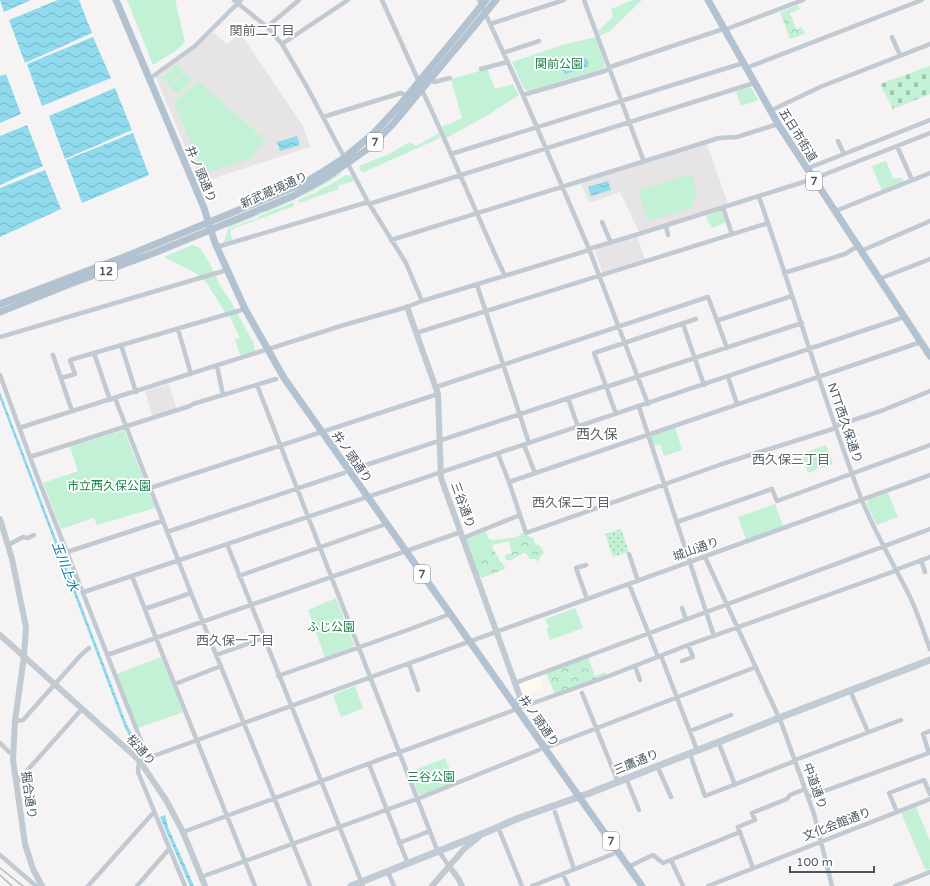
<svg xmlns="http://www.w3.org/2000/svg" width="930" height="886" font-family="'Varela Round','Noto Sans JP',sans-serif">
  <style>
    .commercial { fill: #fdf9ef }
    .education { fill: #e6e4e5 }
    .grass { fill: url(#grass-dots) }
    .forest { fill: url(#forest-crowns) }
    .cemetery { fill: url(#cemetery-stones) }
    .green { fill: #c3f1d5 }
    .water { fill: url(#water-waves) }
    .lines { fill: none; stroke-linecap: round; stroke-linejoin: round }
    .minor { stroke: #c1cad2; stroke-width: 4.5 }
    .tertiary { stroke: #c1cad2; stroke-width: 6 }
    .secondary { stroke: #c1cbd6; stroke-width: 7 }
    .primary { stroke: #b3c2d1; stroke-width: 7 }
    .rail { stroke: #b5b8bd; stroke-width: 1.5 }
    .labels { text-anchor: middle; stroke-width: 3.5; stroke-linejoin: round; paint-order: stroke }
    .shield { fill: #fff; stroke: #808990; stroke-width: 1 }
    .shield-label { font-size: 11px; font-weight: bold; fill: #4a5661 }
    .park-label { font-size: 12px; fill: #17864f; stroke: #fff }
    .street-label { font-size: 12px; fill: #4a5661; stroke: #fff }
    .neighbourhood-label { font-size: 13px; fill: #5f6368; stroke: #fff }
    .water-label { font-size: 13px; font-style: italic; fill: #0c7c9b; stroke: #fff }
    .quarter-label { font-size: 14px; fill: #5f6368; stroke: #fff }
  </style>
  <defs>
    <pattern id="grass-dots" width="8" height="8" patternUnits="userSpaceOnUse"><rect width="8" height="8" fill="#c3f1d5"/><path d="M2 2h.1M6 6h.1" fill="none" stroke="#a0c6b0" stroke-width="1.8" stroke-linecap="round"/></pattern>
    <pattern id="forest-crowns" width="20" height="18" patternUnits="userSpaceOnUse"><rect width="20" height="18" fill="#c3f1d5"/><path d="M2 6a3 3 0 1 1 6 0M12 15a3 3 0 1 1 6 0" fill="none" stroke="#a0c6b0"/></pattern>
    <pattern id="cemetery-stones" width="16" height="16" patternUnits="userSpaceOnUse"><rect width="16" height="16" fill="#c3f1d5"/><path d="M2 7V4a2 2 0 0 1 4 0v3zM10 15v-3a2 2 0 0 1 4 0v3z" fill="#a0c6b0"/></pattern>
    <pattern id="water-waves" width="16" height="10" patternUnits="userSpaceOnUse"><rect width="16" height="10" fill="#90daee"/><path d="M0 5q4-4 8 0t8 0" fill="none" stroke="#78b4c4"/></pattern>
  </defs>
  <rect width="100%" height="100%" fill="#f5f3f3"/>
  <!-- commercial -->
  <path class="commercial" d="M539,676L544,689L524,696L519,683Z"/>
  <!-- education -->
  <path class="education" d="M213,32L227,44L240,33L303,126L310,147L202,182L188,153L155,76L187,54Z
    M707,144L728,204L639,232L620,192L589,203L581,183L612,173Z
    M637,237L645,259L603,272L602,271L595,253L597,249Z
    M169,384L177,410L153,418L145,391Z"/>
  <!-- grass -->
  <path class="grass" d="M621,529L629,552L613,557L605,534Z"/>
  <!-- forest -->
  <path class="forest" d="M798,5L800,9L790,13L796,29L802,27L805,34L790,39L780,12Z
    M522,533L533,538L536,545H539L544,552L537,562L536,559H529L526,553H524L511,560H506L505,557L506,554H512L511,551V549L509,541L493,545L492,547L499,559L505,567V569L482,578C473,570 473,562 473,551L483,539H490L493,540L511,538L517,537Z
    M588,657L595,676L606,672L608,676L555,695L546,673Z"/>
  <!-- cemetery -->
  <path class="cemetery" d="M930,66V94L893,109L880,84Z"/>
  <!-- green -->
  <path class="green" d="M127,0H176V4L185,42L177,50L153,65Z
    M633,0H642L610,31L600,36L598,31L613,17L611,9Z
    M596,37L605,66L603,69L528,91L524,89L512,62L562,45Z
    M177,64L184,71L169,85L162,78Z
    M487,69L495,89L513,84L519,95L488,115L446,138L442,127L462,118L451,79Z
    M185,73L192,80L177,94L170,86Z
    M198,81L265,140L250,159L204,173L174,103Z
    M749,87L752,89L758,100L741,106L736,91Z
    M439,133L440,138L362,173L359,166L389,154L410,142L416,146Z
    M886,161L893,178H902L904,181L882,191L872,166Z
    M340,173L341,174C318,190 293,200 267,212H262L257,216L228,228L227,226L323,184Z
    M692,174L697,195L691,208L648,221L638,190Z
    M346,175L351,176L354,181L339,185L338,186L339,189L299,203L298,200L317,192L322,188L328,186Z
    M293,202L294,206L230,230L232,240L224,242L228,229L258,218L262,214L267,213Z
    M721,210L726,222L712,228L710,223H708L706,216Z
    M192,245L200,248L211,266L221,287L231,302L254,344L255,351L240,355L235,339L240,338L229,315L225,312L208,285L201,277L194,272L164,257Z
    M675,427L682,450L664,456L660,444L653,446L650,437L652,435Z
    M124,430L155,508L97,525L94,518L61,529L43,483L78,471L70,447Z
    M826,445L833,464L822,468L820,464L817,465L818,469L808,473L801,454Z
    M888,493L898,517L877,525L867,505L868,500Z
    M775,504L783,526L746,539L738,517Z
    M486,531L493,551L473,558L466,539Z
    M336,598L354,645L352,647L325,657L308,610Z
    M575,608L583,628L550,640L546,629L549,628L545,619Z
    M161,657L183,712L138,728L117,674Z
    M355,686L363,708L341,717L333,695Z
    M445,758L455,782L421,795L418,793L410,772Z
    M916,807L930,841V869L926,871L901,813Z"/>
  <!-- water -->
  <path class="water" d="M0,0H31L4,12Z
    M58,0H79L92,33L25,63L9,20Z
    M93,37L111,78L42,106L27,64Z
    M581,58H584L588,60L589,64L587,67L566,74L558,66L551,64L535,65V64C552,60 553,60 566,71L576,68Z
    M6,74L21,114L0,123V76Z
    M115,88L132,130L65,159L49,116Z
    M27,125L43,166L0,185V136Z
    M133,133L149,175L82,203L66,160Z
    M297,136L300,145L280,151L277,142Z
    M45,170L61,209L0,237V188Z
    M608,181L611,190L591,196L588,187Z
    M0,392L127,725L133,735L130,737L125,728L0,399Z
    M165,815L168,827L194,886H190L160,817Z"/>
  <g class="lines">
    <!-- minor -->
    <path class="minor" d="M234,0L267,27L282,44L307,87L368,202L406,263L422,301
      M382,0L419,82
      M479,0L523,95L589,249L648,404
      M584,0L644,162
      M490,24L564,0
      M267,27L299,0
      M724,30L803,0
      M892,37L900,55
      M282,44L348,0
      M503,53L539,41
      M746,68L922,0
      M481,69L507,62
      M149,79L195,46L241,0
      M434,82L450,78
      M422,90C451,151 476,214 505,276
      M523,95L605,71L613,66L723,29
      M770,111L820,87L930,44
      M323,117L401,93L403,94
      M838,141L844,154
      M897,146L912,180
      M451,154L740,64
      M806,169L930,120
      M759,197C794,296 823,399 861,498C874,531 892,561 908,593C917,610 923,631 930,649
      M369,204L754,83
      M723,208L732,234
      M838,210L930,173
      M602,222L611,243
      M666,226L668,235
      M391,240L719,138L737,137L778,124
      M217,247L368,202
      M861,251L930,221
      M784,273L845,254L858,246
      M879,279L930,259
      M477,285L529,443
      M716,318L727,348
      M683,324L704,385
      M178,329L191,374
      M416,333L768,223
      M0,337L227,270
      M121,345L136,392
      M94,353L110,400
      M53,355L72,411
      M217,366L223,395
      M0,375L37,476L145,751L139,760L138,772L185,886
      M728,377L737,404
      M61,378L75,374L70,360L245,309
      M257,385L436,847L449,866
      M436,387L708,297L716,318L719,320L792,296
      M606,387L802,323
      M115,398L191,593L310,886
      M568,398L578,427
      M639,407L714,636
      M616,414L594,353L696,319
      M835,426L881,411L930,391
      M19,428L344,325L407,307L422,301L586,251L589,249L629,237L813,179L930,133
      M524,445L535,473
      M498,454L509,482L526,533L725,463L836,428
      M30,457L190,406L193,404L276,379
      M354,469L605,386
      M509,482L921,342
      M150,488L438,394
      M677,522L772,489L777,501L930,445
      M167,532L344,473
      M463,538L520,515
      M227,544L363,886
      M8,545L23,537L28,538L34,535
      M67,552L162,521
      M629,554L638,581
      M705,557L781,722L814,814L832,886
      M921,560L925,572
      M586,565L576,568L587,599
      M895,570L930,557
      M132,576L156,638L255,886
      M239,576L386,524
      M629,584L658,657
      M84,592L904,317
      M682,608L686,619
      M145,609L191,593
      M107,655L461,532
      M216,655L264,638
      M661,656L697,750
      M682,661L693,657L688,645
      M409,664L418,690
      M635,666L640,680
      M278,676L405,631L450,614
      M515,683L930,529
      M175,684L221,666
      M582,693L618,782
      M852,695L868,732
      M522,707L609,676L688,645L895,571
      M15,721L23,720L80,656L89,648
      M690,731L731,715
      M0,743L9,752L13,753
      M720,746L735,785
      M545,748L756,667
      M691,757L705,796L795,761
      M139,760L148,758L244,723L930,475
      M795,760L901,720
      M369,764L408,864
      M659,770L671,797
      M626,778L639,810
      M16,783L82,709
      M808,797L929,753L923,734L930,731
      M555,812L574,869
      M897,812L889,793L924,780L930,794
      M183,832L517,709
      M500,832L522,886
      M399,843L430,831
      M0,855L36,886
      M671,860L683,886
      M628,867L653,855L663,863L740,832
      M753,868L738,827L755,820L752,813L787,799L790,795L805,789
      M388,872L394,886
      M563,874L568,886
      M201,877L422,797L539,750
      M88,886L154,812
      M137,886L169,849
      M532,886L613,854
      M708,886L930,799
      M895,886L930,872"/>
    <!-- tertiary -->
    <path class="tertiary" d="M407,307L438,394L441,478L520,697L515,705
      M0,519L12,559L26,627L24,656L15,721L13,760L25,844L33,869L42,886
      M0,635L139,760L166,800L183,832L205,886
      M449,866L458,878L462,886
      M432,886L464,849L479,837"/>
    <!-- secondary -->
    <path class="secondary" d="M351,886L489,831L519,818L590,793L784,716L930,660"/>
    <!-- primary -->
    <path class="primary" d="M116,0L204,208L215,243L245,309L284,378L642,886
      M708,0L778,124L930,356
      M0,304L124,257L246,207L304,183L324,171L344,158L374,133L399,106L486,0
      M0,312L70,284L154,253L293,196L326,178L369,148L393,124L496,0"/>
    <!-- rail -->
    <path class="rail" d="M0,868L23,886
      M0,875L12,886"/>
  </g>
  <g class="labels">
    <!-- shield labels -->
    <g class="shield">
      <rect x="367" y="133" width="16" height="18" rx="3"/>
      <rect x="806" y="172" width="16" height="18" rx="3"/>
      <rect x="95" y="262" width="22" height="18" rx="3"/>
      <rect x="414" y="565" width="16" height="18" rx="3"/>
      <rect x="603" y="832" width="16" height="18" rx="3"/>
    </g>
    <g class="shield-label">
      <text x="375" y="146">7</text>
      <text x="814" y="185">7</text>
      <text x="106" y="275">12</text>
      <text x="422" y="578">7</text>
      <text x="611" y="845">7</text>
    </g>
    <!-- park labels -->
    <g class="park-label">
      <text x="559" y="68">関前公園</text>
      <text x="109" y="490">市立西久保公園</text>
      <text x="331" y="631">ふじ公園</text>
      <text x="431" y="781">三谷公園</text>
    </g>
    <!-- street labels -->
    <g class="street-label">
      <text transform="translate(798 135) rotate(58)" y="4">五日市街道</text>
      <text transform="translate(201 174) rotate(67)" y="4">井ノ頭通り</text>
      <text transform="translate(274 190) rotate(-24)" y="4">新武蔵境通り</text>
      <text transform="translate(845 423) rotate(71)" y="4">NTT西久保通り</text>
      <text transform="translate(352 457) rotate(55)" y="4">井ノ頭通り</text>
      <text transform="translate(463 505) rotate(70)" y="4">三谷通り</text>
      <text transform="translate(696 549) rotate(-20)" y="4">城山通り</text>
      <text transform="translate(539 721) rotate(55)" y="4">井ノ頭通り</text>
      <text transform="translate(141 750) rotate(48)" y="4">桜通り</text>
      <text transform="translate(636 762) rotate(-22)" y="4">三鷹通り</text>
      <text transform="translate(815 786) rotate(70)" y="4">中道通り</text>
      <text transform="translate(29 795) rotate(82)" y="4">掘合通り</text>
      <text transform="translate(837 824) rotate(-21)" y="4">文化会館通り</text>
    </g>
    <!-- neighbourhood labels -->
    <g class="neighbourhood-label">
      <text x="262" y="35">関前二丁目</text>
      <text x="791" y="464">西久保三丁目</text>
      <text x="571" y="507">西久保二丁目</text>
      <text x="235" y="645">西久保一丁目</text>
    </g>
    <!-- water labels -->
    <g class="water-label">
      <text transform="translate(66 566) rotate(69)" y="5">玉川上水</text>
    </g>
    <!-- quarter labels -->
    <g class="quarter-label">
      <text x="597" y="439">西久保</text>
    </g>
  </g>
  <!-- scale -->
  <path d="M790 866v6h84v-6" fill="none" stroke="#4a5661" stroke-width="2"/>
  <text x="796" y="866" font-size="12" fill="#4a5661" stroke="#ffffff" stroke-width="3" paint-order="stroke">100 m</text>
</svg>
